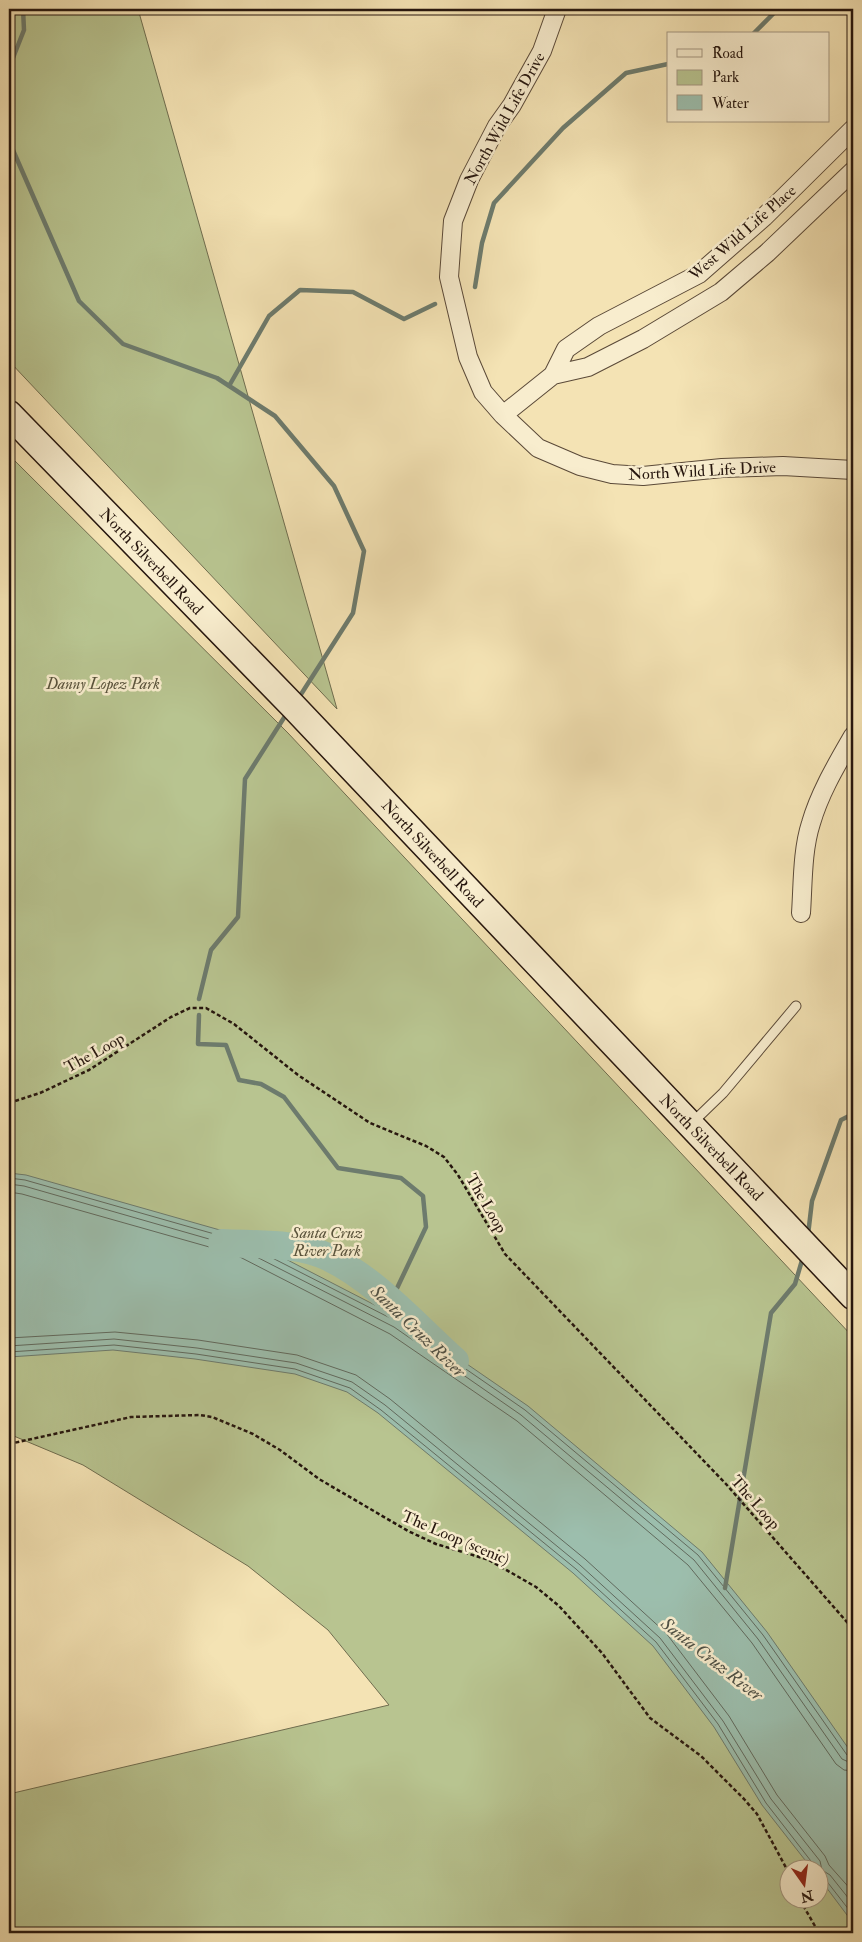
<svg xmlns="http://www.w3.org/2000/svg" width="862" height="1942" font-family="'IM FELL Double Pica',serif">
  <style>
    .green { fill: #b8c490; stroke: #6f6d4f; fill-rule: evenodd }
    .water { fill: #9cbead; stroke: #6d7b6d }
    .lines { fill: none; stroke-linecap: round; stroke-linejoin: round }
    .shore { stroke: #616a5e; stroke-width: 1 }
    .stream { stroke: #6d7b6d; stroke-width: 4.5 }
    .river { stroke: #9cbead; stroke-width: 28 }
    .service-casing { stroke: #5a4938; stroke-width: 11 }
    .minor-casing { stroke: #5a4938; stroke-width: 20 }
    .secondary-casing { stroke: #26160e; stroke-width: 29 }
    .path { stroke: #26160e; stroke-width: 2.5; stroke-dasharray: 4 2.5; stroke-linecap: butt }
    .service { stroke: #f8edce; stroke-width: 9 }
    .minor { stroke: #f8edce; stroke-width: 18 }
    .secondary { stroke: #f8edce; stroke-width: 26 }
    .labels { text-anchor: middle; stroke-width: 5; stroke-linejoin: round; paint-order: stroke }
    .street-label { font-size: 16px; fill: #26160e; stroke: #f8edce }
    .park-label { font-size: 16px; font-style: italic; fill: #59533c; stroke: #f8edce }
    .water-label { font-size: 18px; font-style: italic; fill: #4f5146; stroke: #f8edce }
  </style>
  <rect width="100%" height="100%" fill="#f4e3b4"/>
  <filter id="stains"><feTurbulence type="fractalNoise" baseFrequency=".004" numOctaves="4"/><feColorMatrix values="0 0 0 0 .2 0 0 0 0 .09 0 0 0 0 .02 0 0 0 .5 -.17"/></filter>
  <radialGradient id="worn" r=".72"><stop offset=".6" stop-color="#630" stop-opacity="0"/><stop offset="1" stop-color="#630" stop-opacity=".3"/></radialGradient>
  <!-- green -->
  <path class="green" d="M9,9H138L337,709L9,361Z
    M9,455L288,733L853,1337V1933H9V1794L389,1705L328,1630L248,1566L83,1465L9,1434ZM790,1870H820V1900H790Z"/>
  <!-- water -->
  <path class="water" d="M9,1173L26,1175L241,1236L400,1318L528,1406L702,1552L767,1632L853,1755V1923L820,1879V1870L812,1869L762,1805L714,1727L653,1646L573,1573L378,1413L347,1392L295,1374L195,1359L113,1350L9,1357Z"/>
  <g class="lines">
    <!-- shore -->
    <path class="shore" d="M9,1178L25,1180L239,1241L398,1322L525,1410L698,1555L763,1635L847,1755L853,1758
      M9,1184L24,1186L237,1247L394,1327L521,1415L694,1560L758,1639L842,1759L853,1764
      M9,1192L22,1194L234,1254L390,1334L517,1421L688,1565L752,1643L836,1764L844,1770L853,1771
      M9,1338L115,1332L198,1340L297,1355L356,1375L390,1399L585,1559L666,1633L729,1716L777,1795L825,1856L829,1865L853,1892
      M9,1346L114,1339L197,1348L296,1363L352,1382L385,1405L580,1565L660,1638L723,1721L771,1799L820,1861L822,1870L830,1875L853,1904
      M9,1352L114,1345L196,1354L295,1369L350,1388L381,1410L576,1569L656,1642L718,1724L766,1803L814,1865L815,1870
      M820,1877L825,1879L853,1915"/>
    <!-- stream -->
    <path class="stream" d="M753,34L778,9
      M9,68L24,30L23,9
      M9,141L79,301L123,344L217,378L275,416L334,486L364,551L353,613L298,699
      M475,287L482,243L494,203L563,128L626,73L668,64
      M229,386L269,316L300,290L353,292L404,319L435,304
      M199,999L211,950L238,917L245,779L287,713
      M199,1015L198,1044L226,1045L239,1080L261,1084L284,1097L338,1168L401,1178L423,1196L426,1227L390,1303
      M808,1235L812,1201L841,1120L853,1114
      M725,1588L771,1313L795,1284L803,1257"/>
    <!-- river -->
    <path class="river" d="M222,1243C256,1245 297,1242 328,1257C375,1279 417,1327 455,1361"/>
    <!-- service casing -->
    <g class="service-casing">
      <path id="service" d="M692,1123L723,1093L796,1006"/>
    </g>
    <!-- minor casing -->
    <g class="minor-casing">
      <path id="minor" d="M557,9L542,51L512,105L497,126L469,180L453,221L449,277L468,357L483,392L503,415L538,448L580,466L612,474L643,476L722,468L783,466L853,470
        M553,375L588,367L643,339L721,292L767,253L853,171
        M503,415L553,375L566,349L599,326L699,274L764,217L853,129
        M801,913C803,884 802,851 811,823C820,792 837,764 853,736"/>
    </g>
    <!-- secondary casing -->
    <g class="secondary-casing">
      <path id="secondary" d="M9,414L293,706L853,1296"/>
    </g>
    <!-- path -->
    <path class="path" d="M9,1103L40,1093L89,1070L171,1017L190,1008H206L234,1024L298,1075L370,1123L426,1146L444,1157L458,1175L505,1254L726,1484L853,1629
      M9,1444L131,1417L200,1415L212,1417L253,1434L280,1450L319,1479L408,1531L436,1544L489,1560L536,1587L559,1606L602,1653L650,1718L701,1756L744,1799L757,1814L790,1875
      M800,1900L819,1933"/>
    <!-- service -->
    <use href="#service" class="service"/>
    <!-- minor -->
    <use href="#minor" class="minor"/>
    <!-- secondary -->
    <use href="#secondary" class="secondary"/>
  </g>
  <g class="labels">
    <!-- street labels -->
    <g class="street-label">
      <text transform="translate(504 118) rotate(-61)" y="6">North Wild Life Drive</text>
      <text transform="translate(742 232) rotate(-41)" y="6">West Wild Life Place</text>
      <text transform="translate(702 470) rotate(-3)" y="6">North Wild Life Drive</text>
      <text transform="translate(152 561) rotate(46)" y="6">North Silverbell Road</text>
      <text transform="translate(433 853) rotate(47)" y="6">North Silverbell Road</text>
      <text transform="translate(94 1052) rotate(-29)" y="6">The Loop</text>
      <text transform="translate(712 1147) rotate(46)" y="6">North Silverbell Road</text>
      <text transform="translate(487 1203) rotate(60)" y="6">The Loop</text>
      <text transform="translate(756 1502) rotate(49)" y="6">The Loop</text>
      <text transform="translate(456 1537) rotate(23)" y="6">The Loop (scenic)</text>
    </g>
    <!-- park labels -->
    <g class="park-label">
      <text x="103" y="689">Danny Lopez Park</text>
      <text x="327" y="1238">Santa Cruz<tspan x="327" dy="18">River Park</tspan></text>
    </g>
    <!-- water labels -->
    <g class="water-label">
      <text transform="translate(418 1331) rotate(44)" y="6">Santa Cruz River</text>
      <text transform="translate(712 1659) rotate(38)" y="6">Santa Cruz River</text>
    </g>
  </g>
  <!-- margin -->
  <rect width="862" height="1942" fill="none" stroke="#f4e3b4" stroke-width="30"/>
  <rect x="10" y="10" width="842" height="1922" fill="none" stroke="#26160e" stroke-width="2.5"/>
  <rect x="15" y="15" width="832" height="1912" fill="none" stroke="#26160e"/>
  <!-- legend -->
  <rect x="667" y="32" width="162" height="90" fill="#f8edce" stroke="#a49781"/>
  <rect x="677" y="49" width="25" height="8" fill="#f8edce" stroke="#a49781"/>
  <text x="712" y="58" font-size="15" fill="#26160e">Road</text>
  <rect x="677" y="70" width="25" height="15" fill="#b8c490" stroke="#a49781"/>
  <text x="712" y="82" font-size="15" fill="#26160e">Park</text>
  <rect x="677" y="95" width="25" height="15" fill="#9cbead" stroke="#a49781"/>
  <text x="712" y="108" font-size="15" fill="#26160e">Water</text>
  <!-- north arrow -->
  <g transform="translate(804 1884) rotate(166)"><circle r="24" fill="#f8edce" stroke="#a49781"/>
  <path d="M0-4L9 19L0 12L-9 19Z" fill="#8f2418"/>
  <text y="-8" font-size="14" font-weight="bold" text-anchor="middle" fill="#26160e">N</text>
  </g>
  <rect width="100%" height="100%" filter="url(#stains)"/>
  <rect width="100%" height="100%" fill="url(#worn)"/>
</svg>
